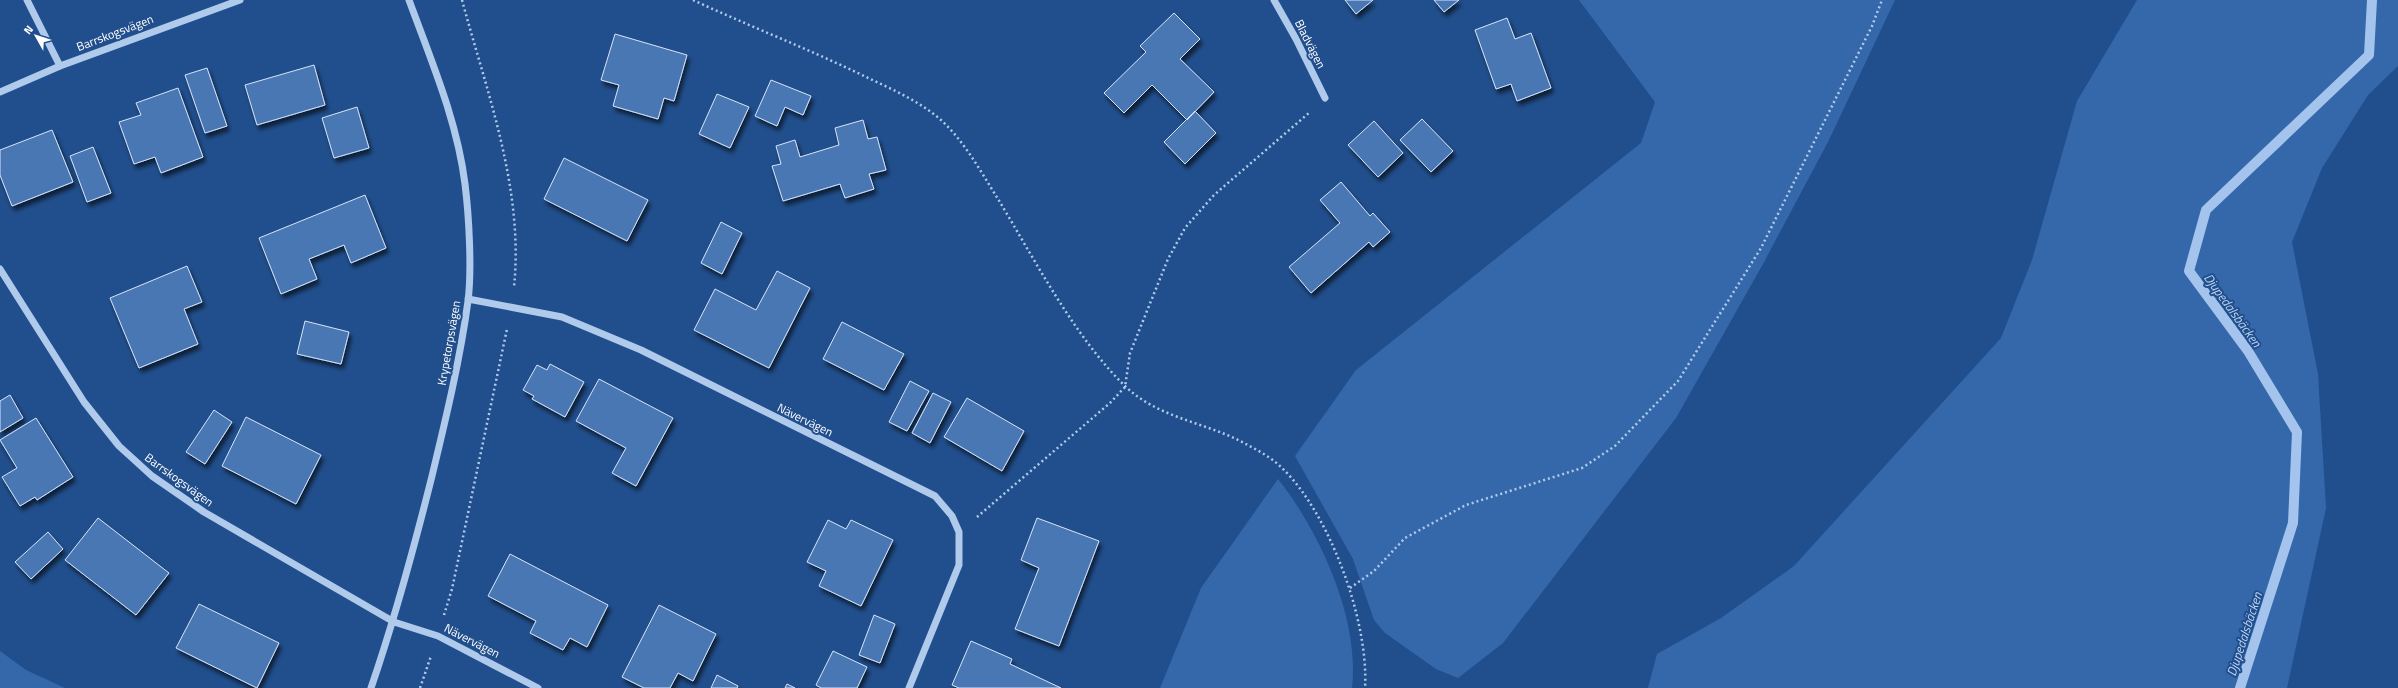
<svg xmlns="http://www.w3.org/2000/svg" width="2398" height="688" font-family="'Titillium Web',sans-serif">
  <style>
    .green { fill: #3568aa }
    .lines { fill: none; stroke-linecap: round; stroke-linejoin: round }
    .stream { stroke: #a4c4ed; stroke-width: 10 }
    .building { fill: #4a77b4; stroke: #d5e4f9; filter: url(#shadow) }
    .path { stroke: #b0caec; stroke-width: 2.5; stroke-dasharray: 2 3; stroke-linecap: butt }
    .minor { stroke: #b0caec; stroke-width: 7 }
    .labels { text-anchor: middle; stroke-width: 4; stroke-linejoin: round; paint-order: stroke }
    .street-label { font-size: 12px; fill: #fff; stroke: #214f8d }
    .water-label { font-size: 13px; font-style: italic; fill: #bcd4f3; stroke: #214f8d }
  </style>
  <defs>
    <filter id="shadow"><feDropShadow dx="2.5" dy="4.5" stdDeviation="2" flood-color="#0009"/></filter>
  </defs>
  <rect width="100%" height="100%" fill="#214f8d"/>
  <!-- green -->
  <path class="green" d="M1579,0H1895L1828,142L1763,264L1676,418L1503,643L1458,678L1436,669L1385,633L1374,620L1353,559L1295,456L1356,370L1641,143L1655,102Z
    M2137,0H2398V66L2368,95L2322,168L2292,242L2318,374L2326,508L2287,688H1648L1657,654L1721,618L1794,566L2001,338L2032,260L2077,101Z
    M1278,479C1320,532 1360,619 1352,688H1160L1201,588Z
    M0,651L26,670L65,688H0Z"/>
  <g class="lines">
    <!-- stream -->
    <path class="stream" d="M2240,688L2293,523L2297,432L2248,351L2189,271L2206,210L2369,55L2372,0"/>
  </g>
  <!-- building -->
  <path class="building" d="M1345,0H1373L1356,14Z
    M1434,0H1459L1444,12Z
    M1174,13L1200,39L1180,59L1214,92L1187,120L1152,85L1124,113L1104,93L1146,52L1140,46Z
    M1507,18L1515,39L1531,33L1551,88L1517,101L1511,84L1496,89L1475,30Z
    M615,34L687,55L674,101L664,98L658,119L613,106L619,85L601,80Z
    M314,65L325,105L257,125L245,85Z
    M207,68L227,126L205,133L185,75Z
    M771,80L811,96L803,115L785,107L777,126L755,116Z
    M178,88L203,157L161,173L155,157L134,164L119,122L141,115L136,103Z
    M717,94L749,107L730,148L699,134Z
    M357,107L369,148L334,158L322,118Z
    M1195,111L1216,133L1185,164L1164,142Z
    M1422,119L1453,151L1431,172L1400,140Z
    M863,120L868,139L877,137L886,170L869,174L874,189L845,198L840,184L783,201L772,166L781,164L776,146L795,140L800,157L839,145L835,128Z
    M1374,121L1403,153L1378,177L1348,145Z
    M52,130L73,182L12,206L0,175V150Z
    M93,147L111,193L87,202L70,156Z
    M564,158L648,200L627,241L544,199Z
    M1341,182L1370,216L1373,213L1390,232L1373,247L1369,242L1311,293L1289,267L1340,223L1320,200Z
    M365,195L386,248L351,263L344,245L309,259L317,279L281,294L259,238Z
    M721,222L742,233L722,274L701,263Z
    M187,266L202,302L184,309L198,344L139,368L110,298Z
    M777,271L810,288L769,368L694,330L715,289L756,310Z
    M305,321L349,332L341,364L297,354Z
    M842,322L904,354L884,390L823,359Z
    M550,364L584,382L565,417L532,399L534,396L523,390L537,365L547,370Z
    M599,379L673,418L636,486L612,473L626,448L576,421Z
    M910,381L929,391L907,431L889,422Z
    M933,393L951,402L930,443L912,433Z
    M10,395L23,418L0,432V401Z
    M967,398L1024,431L1002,471L944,437Z
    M214,410L232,422L205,464L186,452Z
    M246,417L321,455L296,504L222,466Z
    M36,418L73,477L37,500L35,497L20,506L2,477L17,468L0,440Z
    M98,518L169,573L136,615L65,560Z
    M1037,518L1099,541L1059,646L1015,629L1039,568L1021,560Z
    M828,520L846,529L851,520L893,540L861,606L819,586L826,571L807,562Z
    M48,532L63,549L31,579L15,562Z
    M510,554L608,605L587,647L570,638L563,650L530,633L536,621L488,596Z
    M199,604L279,643L257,688L176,648Z
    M659,605L716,634L693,681L678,673L670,688H644L622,677Z
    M874,615L895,624L880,663L859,655Z
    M971,641L1012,659L1010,664L1061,688H959L952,685Z
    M833,651L867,667L857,688H821L816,685Z
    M717,675L738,686L737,688H711Z
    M787,684L795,688H785Z"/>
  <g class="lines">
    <!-- path -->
    <path class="path" d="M462,0C487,93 524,189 514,287
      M693,0C749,26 806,48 862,75C889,88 918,100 941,120C965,142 981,172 998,199C1035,260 1074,336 1124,385C1157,418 1205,422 1244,443C1257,450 1271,457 1282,468C1330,514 1369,622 1365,688
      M977,517L1110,403L1125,387L1130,353L1168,259L1185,228L1214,195L1310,112
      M1350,588L1374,571L1405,538L1466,505L1582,468L1615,446L1678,381L1761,248L1872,26L1882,0
      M444,615L452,589L507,329
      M420,688L431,656"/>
    <!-- minor -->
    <path class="minor" d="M27,0L60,66
      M1274,0L1296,39L1325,98
      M0,92L60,66L240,0
      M0,269L84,402L119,446L152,476L204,512L394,622L438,636L538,688
      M468,299L562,317L641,350L935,496L952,516L959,532V565L909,688
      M371,688C395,618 414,548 432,476C446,418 460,360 468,301C472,270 469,216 465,184C457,120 431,60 409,0"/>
  </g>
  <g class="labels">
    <!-- street labels -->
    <g class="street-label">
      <text transform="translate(115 33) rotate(-21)" y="4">Barrskogsvägen</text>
      <text transform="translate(1310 44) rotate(63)" y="4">Bladvägen</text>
      <text transform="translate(449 343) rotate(-80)" y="4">Krypetorpsvägen</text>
      <text transform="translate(805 420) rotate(26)" y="4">Nävervägen</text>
      <text transform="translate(179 480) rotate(36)" y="4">Barrskogsvägen</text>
      <text transform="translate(472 641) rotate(27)" y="4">Nävervägen</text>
    </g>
    <!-- water labels -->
    <g class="water-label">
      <text transform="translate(2233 310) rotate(54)" y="5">Djupedalsbäcken</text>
      <text transform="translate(2244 634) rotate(-72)" y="5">Djupedalsbäcken</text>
    </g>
  </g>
  <!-- north arrow -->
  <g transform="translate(36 36) rotate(309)" stroke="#214f8d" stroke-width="3" paint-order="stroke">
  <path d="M0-3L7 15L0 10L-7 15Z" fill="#ffffff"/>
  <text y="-6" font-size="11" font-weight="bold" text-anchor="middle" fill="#ffffff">N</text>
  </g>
</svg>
